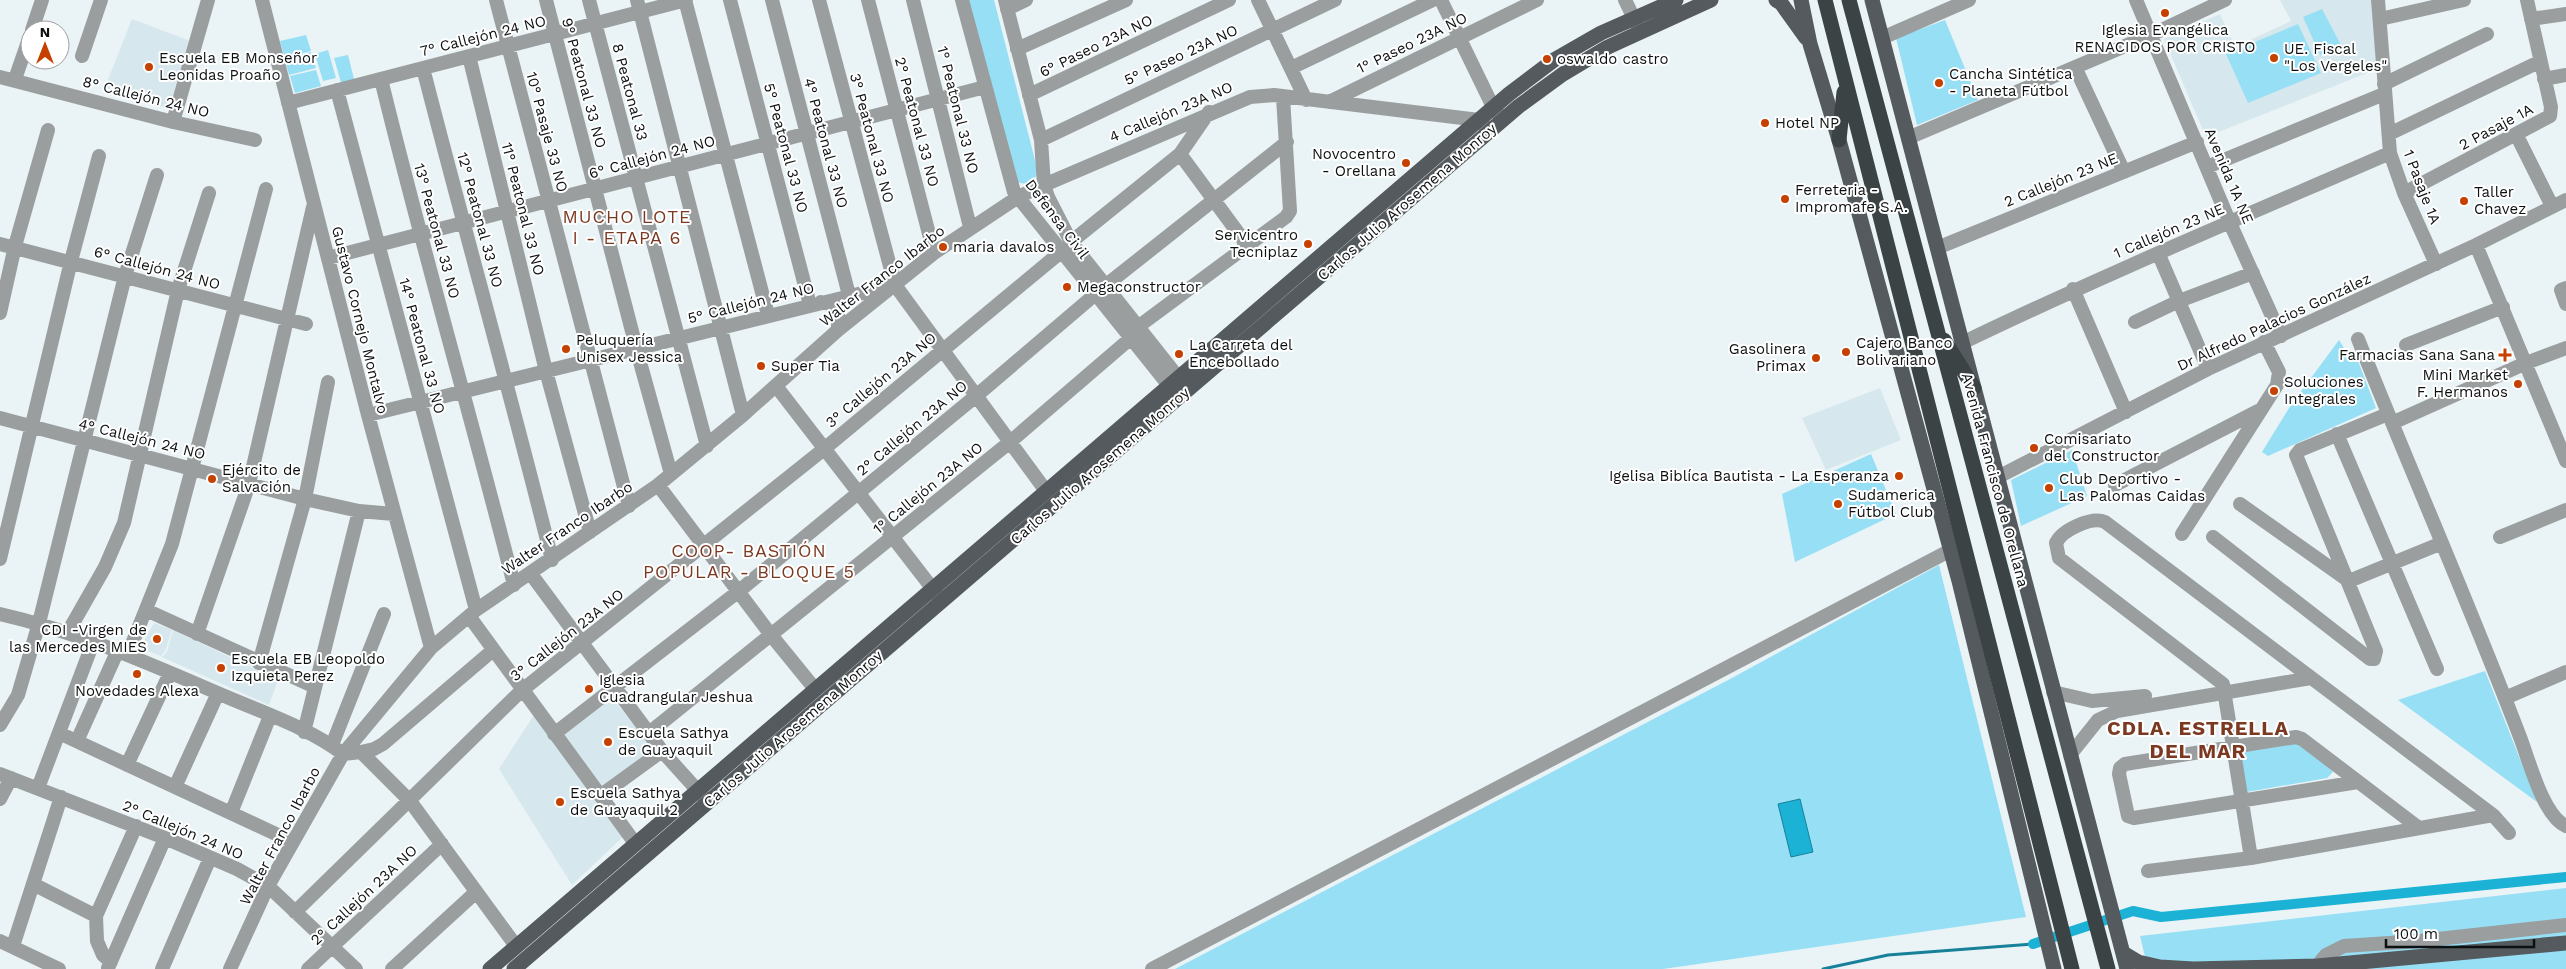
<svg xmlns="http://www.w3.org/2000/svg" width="2566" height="969" font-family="'Work Sans',sans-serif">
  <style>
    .built { fill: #d6e8ee }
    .green { fill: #97dff5 }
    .water { fill: #1bb2d5; stroke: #17819a }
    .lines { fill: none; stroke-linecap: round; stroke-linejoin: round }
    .stream { stroke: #17819a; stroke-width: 3 }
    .canal { stroke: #1bb2d5; stroke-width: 10 }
    .minor { stroke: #9a9e9f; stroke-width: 14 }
    .major { stroke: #545a5d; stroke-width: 15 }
    .highway { stroke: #3b4345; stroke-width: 15 }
    .poi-dot { fill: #c64000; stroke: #fff; stroke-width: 2 }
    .labels { text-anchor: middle; stroke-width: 4; stroke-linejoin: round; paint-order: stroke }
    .poi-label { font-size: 15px; fill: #0d1011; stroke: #fff; text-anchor: start }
    .street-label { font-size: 15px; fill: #0d1011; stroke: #fff }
    .quarter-label { font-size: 18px; letter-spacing: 1px; fill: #7c3922; stroke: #fff }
    .district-label { font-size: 20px; font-weight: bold; letter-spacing: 1px; fill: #7c3922; stroke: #fff }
  </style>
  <rect width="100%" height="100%" fill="#eaf3f6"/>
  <!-- built -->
  <path class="built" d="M2280,0H2371L2377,69L2206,137L2164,39L2220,14L2235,47L2291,21Z
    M132,19L193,42L172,109L103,92Z
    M1880,388L1901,440L1826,470L1802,418Z
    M154,623L172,630L165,651L161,656L140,648Z
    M173,630L278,680L269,705L162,657L167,652Z
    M612,698L655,750L604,788L562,733Z
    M534,715L624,836L572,885L499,769Z"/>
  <!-- green -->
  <path class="green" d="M964,0H994L1038,172C1035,181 1025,187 1016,181Z
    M2322,9L2342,47L2320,55L2303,17Z
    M1945,20L1978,100L1917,125L1896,38Z
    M2298,24L2321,73L2248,103L2226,54Z
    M306,35L311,51L286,58L311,52L316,68L289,75L280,41Z
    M328,50L336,78L323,81L315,54Z
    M348,55L355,83L342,86L334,58Z
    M316,70L321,86L295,93L290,76Z
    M2339,340L2344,348L2355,353L2376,408L2268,456L2262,452L2291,405Z
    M2072,450L2087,496L2021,526L2011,480Z
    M1871,454L1896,514L1795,562L1782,494Z
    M1939,565L2026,917L1663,969H1175L1730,679Z
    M2485,671L2537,802L2398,700Z
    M2291,738L2324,762L2333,772L2327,778L2241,793L2234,750Z
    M2566,888V969H2148L2140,936Z"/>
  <!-- water -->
  <path class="water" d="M1800,799L1813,852L1791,857L1778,804Z"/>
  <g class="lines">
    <!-- stream -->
    <path class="stream" d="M1823,969L1888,955L2033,944"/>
    <!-- canal -->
    <path class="canal" d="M2033,944L2133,911L2161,917L2566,877"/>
    <!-- minor -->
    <path class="minor" d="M262,0L368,415L431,648
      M496,0L629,506
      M546,0L640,362L671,474
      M589,0L707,446
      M637,0L743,415
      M685,0L768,315
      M730,0L810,305
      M772,0L849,295
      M819,0L895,285L1046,491
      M868,0L934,253
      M913,0L970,227
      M962,0L1014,192L1175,393
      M1005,0L1041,140L1044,185L1048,197L1071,242L1185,386
      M1258,0L1306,100
      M1441,0L1493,107L1502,119
      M1625,0L1639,29
      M2136,0L2230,223L2281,336
      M2378,0L2390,153L2404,193L2436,264
      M1007,9L1026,0
      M2380,19L2464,0
      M2531,19L2566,14
      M32,30L42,0
      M1882,38L1969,0
      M1017,49L1126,0
      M82,56L101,0
      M469,56L546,371L590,532
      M2075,67L2124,172
      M423,68C465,232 511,395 552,560
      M1291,68L1433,0
      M0,77L173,122L255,140
      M15,79L30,36
      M381,79C422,248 471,416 514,585
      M2544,79L2566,75
      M2384,84L2487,34
      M337,90L476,610
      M1029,95L1229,0
      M1329,102L1537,0
      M288,103L686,0
      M173,122L208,0
      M2389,134L2539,62
      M2517,136L2552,206
      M1908,138L2151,35L2225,0
      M1041,140L1335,0
      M1180,154L1247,245
      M2207,167L2384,94
      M2404,193L2550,116L2551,107L2527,0
      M1071,242L1180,154L1209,112
      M0,244L306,324
      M2476,245L2566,461
      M1937,248L2197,142
      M2159,255L2208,369
      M328,258L985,87
      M2566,288L2561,290L2566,304
      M2073,289L2126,412
      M821,302L830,304L838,311V330
      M0,313L15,246L48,130
      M2135,322L2179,301L2253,273
      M1139,326L1286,217L1290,211L1283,97
      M2358,339C2411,472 2469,603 2520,737C2529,760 2543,816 2566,826
      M1962,343C2103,275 2247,215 2390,153
      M2406,345L2503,307
      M776,386L939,597
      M368,415L891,286
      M0,418L305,499L359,511L394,514
      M2392,423L2526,363L2566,348
      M2337,434L2437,669
      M1998,477L2208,369L2476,245L2566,200
      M658,485L771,635L815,689
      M2115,485L2258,411
      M2240,504L2349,581
      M2182,534L2277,385L2279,372L2264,342
      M2213,537L2370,659H2374L2376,651L2296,455L2300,450L2388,414
      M2500,537L2566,510
      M0,559L71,261L99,156
      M531,574L662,751L708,802
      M2349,581L2442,543
      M146,610L315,687
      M0,614C80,632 152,665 227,697C264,713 311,729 343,754
      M469,616L635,843
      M68,632L105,567L124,523L178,290L209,193
      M197,634L249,484L313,207
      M128,654L172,544L266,189
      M259,663L305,499L328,382
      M2053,692L2092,701L2145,696
      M2505,698L2566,672
      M0,725L18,695L39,623L125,276L157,175
      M304,732L359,511
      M59,733L293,842
      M649,733L1010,442L1131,338
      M554,734L739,591L976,396L1105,286L1287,142
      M77,741L118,650
      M332,745L384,614
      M361,752L374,749L383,744L492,651
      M343,754L361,752L410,801L516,946
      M2070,755L2098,720L2117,711L2311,678
      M127,765L170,673
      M0,774L165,838L237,869L268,886L356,969
      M2358,782L2134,818L2128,816L2119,774L2120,768L2125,764L2296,737L2302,739L2419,828
      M175,787L218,693
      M38,788L94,640
      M600,796L662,751
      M0,799L11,778
      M231,813L270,716
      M2251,858L2223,684L2059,558L2056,543C2062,530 2092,516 2105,522L2493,815L2509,833
      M2148,871L2251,858L2493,815
      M33,884L96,916
      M295,912L521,691L824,449L1062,251
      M0,941L59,969
      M13,946L61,797
      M111,962L103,955L97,941L96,916L136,826
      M2317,966L2326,955L2344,946L2419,941L2566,925
      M108,968L165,838
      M162,969L210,858
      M230,969L268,886L343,754L431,648L476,610L658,485L743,415L838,330L934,253L1018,197L1044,185L1250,97L1274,95L1479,120L1485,126
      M308,969L442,844
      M392,969L475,893
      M1152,969L1951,550"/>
    <!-- major -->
    <path class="major" d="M1776,0L1781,3L1806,38
      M1801,0L1810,44L1839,140L1959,581L2054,969
      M1872,0L2127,969
      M2123,953L2138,962L2160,967L2193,969L2317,966L2566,943
      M490,969L1509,94L1554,60L1601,33L1676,0
      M514,969L1178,398L1519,106L1563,74L1608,47L1711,0"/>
    <!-- highway -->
    <path class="highway" d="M1825,0L2072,969
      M1849,0L2108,969
      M1839,140L1844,92
      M1944,340L1974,388"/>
  </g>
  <!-- markers -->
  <g class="poi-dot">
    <circle cx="2165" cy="13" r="5"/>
    <circle cx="2274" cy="58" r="5"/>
    <circle cx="1547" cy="59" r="5"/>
    <circle cx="149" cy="67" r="5"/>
    <circle cx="1939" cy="83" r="5"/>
    <circle cx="1765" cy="123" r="5"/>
    <circle cx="1406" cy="163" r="5"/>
    <circle cx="1785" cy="199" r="5"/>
    <circle cx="2464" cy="201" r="5"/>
    <circle cx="1308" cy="244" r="5"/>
    <circle cx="943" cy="247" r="5"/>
    <circle cx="1067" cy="287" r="5"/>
    <circle cx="566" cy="349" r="5"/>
    <circle cx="1846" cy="352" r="5"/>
    <circle cx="1179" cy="354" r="5"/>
    <path d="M2502.5 347.5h5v5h5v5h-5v5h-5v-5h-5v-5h5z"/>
    <circle cx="1816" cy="358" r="5"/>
    <circle cx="761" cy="366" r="5"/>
    <circle cx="2518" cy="384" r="5"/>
    <circle cx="2274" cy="391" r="5"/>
    <circle cx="2034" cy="448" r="5"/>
    <circle cx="1899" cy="476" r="5"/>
    <circle cx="212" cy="479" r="5"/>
    <circle cx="2049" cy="488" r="5"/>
    <circle cx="1838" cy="504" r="5"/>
    <circle cx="157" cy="639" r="5"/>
    <circle cx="221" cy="668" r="5"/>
    <circle cx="137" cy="674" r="5"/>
    <circle cx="589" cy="689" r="5"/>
    <circle cx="608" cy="742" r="5"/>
    <circle cx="560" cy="802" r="5"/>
  </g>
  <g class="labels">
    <!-- poi labels -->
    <g class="poi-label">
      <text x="2165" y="35" text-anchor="middle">Iglesia Evangélica<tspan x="2165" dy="17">RENACIDOS POR CRISTO</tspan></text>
      <text x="2284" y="54">UE. Fiscal<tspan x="2284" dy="17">"Los Vergeles"</tspan></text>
      <text x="159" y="63">Escuela EB Monseñor<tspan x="159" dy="17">Leonidas Proaño</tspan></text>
      <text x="1557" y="64">oswaldo castro</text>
      <text x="1949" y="79">Cancha Sintética<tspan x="1949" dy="17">- Planeta Fútbol</tspan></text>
      <text x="1775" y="128">Hotel NP</text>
      <text x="1396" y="159" text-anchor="end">Novocentro<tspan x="1396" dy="17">- Orellana</tspan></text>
      <text x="1795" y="195">Ferreteria -<tspan x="1795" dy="17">Impromafe S.A.</tspan></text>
      <text x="2474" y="197">Taller<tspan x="2474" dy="17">Chavez</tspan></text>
      <text x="1298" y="240" text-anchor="end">Servicentro<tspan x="1298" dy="17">Tecniplaz</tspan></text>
      <text x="953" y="252">maria davalos</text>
      <text x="1077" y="292">Megaconstructor</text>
      <text x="576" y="345">Peluquería<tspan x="576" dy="17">Unisex Jessica</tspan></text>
      <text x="1856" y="348">Cajero Banco<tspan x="1856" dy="17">Bolivariano</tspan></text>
      <text x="1189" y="350">La Carreta del<tspan x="1189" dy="17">Encebollado</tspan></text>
      <text x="1806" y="354" text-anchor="end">Gasolinera<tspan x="1806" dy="17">Primax</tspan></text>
      <text x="2495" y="360" text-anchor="end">Farmacias Sana Sana</text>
      <text x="771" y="371">Super Tia</text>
      <text x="2508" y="380" text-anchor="end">Mini Market<tspan x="2508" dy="17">F. Hermanos</tspan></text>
      <text x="2284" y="387">Soluciones<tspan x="2284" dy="17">Integrales</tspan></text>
      <text x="2044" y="444">Comisariato<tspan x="2044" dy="17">del Constructor</tspan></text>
      <text x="222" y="475">Ejército de<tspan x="222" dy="17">Salvación</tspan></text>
      <text x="1889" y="481" text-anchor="end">Igelisa Biblíca Bautista - La Esperanza</text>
      <text x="2059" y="484">Club Deportivo -<tspan x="2059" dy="17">Las Palomas Caidas</tspan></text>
      <text x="1848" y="500">Sudamerica<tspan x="1848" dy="17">Fútbol Club</tspan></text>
      <text x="147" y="635" text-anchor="end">CDI -Virgen de<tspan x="147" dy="17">las Mercedes MIES</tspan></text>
      <text x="231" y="664">Escuela EB Leopoldo<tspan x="231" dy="17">Izquieta Perez</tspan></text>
      <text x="599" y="685">Iglesia<tspan x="599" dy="17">Cuadrangular Jeshua</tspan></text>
      <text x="137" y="696" text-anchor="middle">Novedades Alexa</text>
      <text x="618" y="738">Escuela Sathya<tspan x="618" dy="17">de Guayaquil</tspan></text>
      <text x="570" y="798">Escuela Sathya<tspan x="570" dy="17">de Guayaquil 2</tspan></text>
    </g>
    <!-- street labels -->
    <g class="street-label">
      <text transform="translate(483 36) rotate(-14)" y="5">7° Callejón 24 NO</text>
      <text transform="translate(1412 43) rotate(-26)" y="5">1° Paseo 23A NO</text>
      <text transform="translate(1096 46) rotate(-26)" y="5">6° Paseo 23A NO</text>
      <text transform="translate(1181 55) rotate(-25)" y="5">5° Paseo 23A NO</text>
      <text transform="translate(584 83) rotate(75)" y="5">9° Peatonal 33 NO</text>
      <text transform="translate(630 92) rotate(75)" y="5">8 Peatonal 33</text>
      <text transform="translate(146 97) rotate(14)" y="5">8° Callejón 24 NO</text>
      <text transform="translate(958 110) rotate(76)" y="5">1° Peatonal 33 NO</text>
      <text transform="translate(1171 112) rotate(-23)" y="5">4 Callejón 23A NO</text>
      <text transform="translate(917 122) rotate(75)" y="5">2° Peatonal 33 NO</text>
      <text transform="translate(2496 127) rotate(-28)" y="5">2 Pasaje 1A</text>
      <text transform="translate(547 132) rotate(75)" y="5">10° Pasaje 33 NO</text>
      <text transform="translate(872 138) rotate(75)" y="5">3° Peatonal 33 NO</text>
      <text transform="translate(826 143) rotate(75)" y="5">4° Peatonal 33 NO</text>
      <text transform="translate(786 148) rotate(75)" y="5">5° Peatonal 33 NO</text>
      <text transform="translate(652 157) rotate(-15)" y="5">6° Callejón 24 NO</text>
      <text transform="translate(2229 176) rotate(67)" y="5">Avenida 1A NE</text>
      <text transform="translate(2061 180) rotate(-22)" y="5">2 Callejón 23 NE</text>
      <text transform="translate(2422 187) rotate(69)" y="5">1 Pasaje 1A</text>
      <text transform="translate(1407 202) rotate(-41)" y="5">Carlos Julio Arosemena Monroy</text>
      <text transform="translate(523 209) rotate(76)" y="5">11° Peatonal 33 NO</text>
      <text transform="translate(1057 219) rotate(53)" y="5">Defensa Civil</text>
      <text transform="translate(480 220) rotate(75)" y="5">12° Peatonal 33 NO</text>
      <text transform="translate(437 231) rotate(75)" y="5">13° Peatonal 33 NO</text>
      <text transform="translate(2169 231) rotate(-23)" y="5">1 Callejón 23 NE</text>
      <text transform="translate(157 268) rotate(15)" y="5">6° Callejón 24 NO</text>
      <text transform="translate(882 276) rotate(-38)" y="5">Walter Franco Ibarbo</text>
      <text transform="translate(751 303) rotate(-14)" y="5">5° Callejón 24 NO</text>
      <text transform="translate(360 320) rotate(76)" y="5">Gustavo Cornejo Montalvo</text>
      <text transform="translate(2274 322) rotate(-25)" y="5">Dr Alfredo Palacios González</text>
      <text transform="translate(422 346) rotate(75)" y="5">14° Peatonal 33 NO</text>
      <text transform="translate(881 380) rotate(-40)" y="5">3° Callejón 23A NO</text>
      <text transform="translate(912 428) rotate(-40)" y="5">2° Callejón 23A NO</text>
      <text transform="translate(142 439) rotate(14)" y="5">4° Callejón 24 NO</text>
      <text transform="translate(1100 466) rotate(-41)" y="5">Carlos Julio Arosemena Monroy</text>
      <text transform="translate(1995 480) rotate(75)" y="5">Avenida Francisco de Orellana</text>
      <text transform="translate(928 488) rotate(-39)" y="5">1° Callejón 23A NO</text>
      <text transform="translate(567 528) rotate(-34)" y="5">Walter Franco Ibarbo</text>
      <text transform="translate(567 635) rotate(-38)" y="5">3° Callejón 23A NO</text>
      <text transform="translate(793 729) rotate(-41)" y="5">Carlos Julio Arosemena Monroy</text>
      <text transform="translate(183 830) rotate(23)" y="5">2° Callejón 24 NO</text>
      <text transform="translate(280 836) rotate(-62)" y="5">Walter Franco Ibarbo</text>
      <text transform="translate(364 895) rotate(-43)" y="5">2° Callejón 23A NO</text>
    </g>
    <!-- quarter labels -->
    <g class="quarter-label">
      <text x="627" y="223">MUCHO LOTE<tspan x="627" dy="21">I - ETAPA 6</tspan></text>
      <text x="749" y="557">COOP- BASTIÓN<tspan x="749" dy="21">POPULAR - BLOQUE 5</tspan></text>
    </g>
    <!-- district labels -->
    <g class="district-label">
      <text x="2198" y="735">CDLA. ESTRELLA<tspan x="2198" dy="23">DEL MAR</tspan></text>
    </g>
  </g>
  <!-- north arrow -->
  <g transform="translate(45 45)"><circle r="24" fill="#ffffff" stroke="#9e9fa0"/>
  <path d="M0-4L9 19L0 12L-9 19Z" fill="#c64000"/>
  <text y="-8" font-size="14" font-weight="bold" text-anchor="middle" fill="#0d1011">N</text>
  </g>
  <!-- scale -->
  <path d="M2386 939v8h148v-8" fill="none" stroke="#0d1011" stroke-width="2.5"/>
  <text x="2394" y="939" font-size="15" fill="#0d1011" stroke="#ffffff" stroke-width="4" paint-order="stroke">100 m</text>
</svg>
